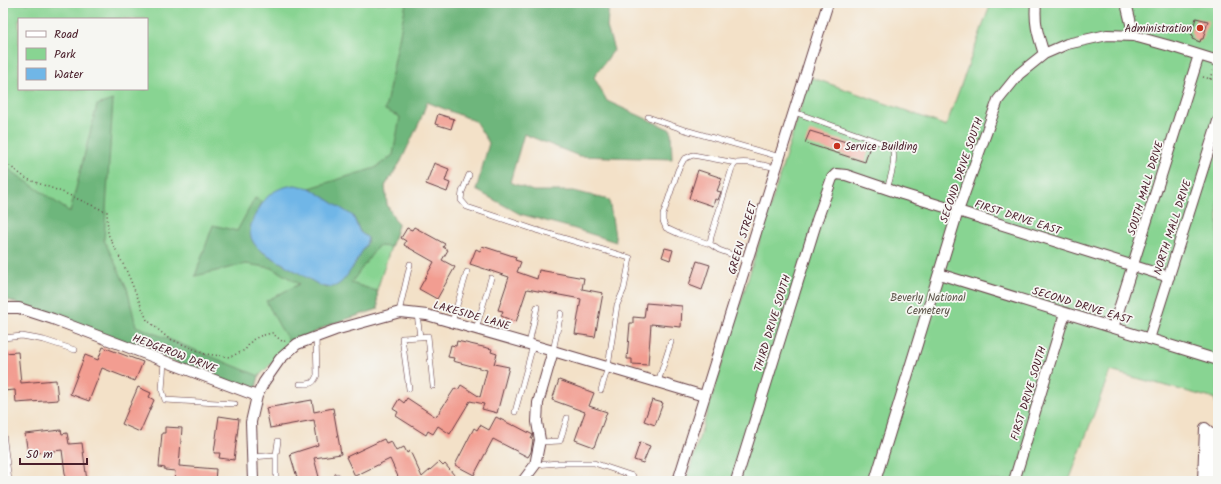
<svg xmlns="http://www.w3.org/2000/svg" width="1221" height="484" font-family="Kalam,sans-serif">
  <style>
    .green { fill: #88d492; stroke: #697a5e; fill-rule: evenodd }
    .forest { fill: #6eb67c; stroke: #5c6a54 }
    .water { fill: #70b6e7; stroke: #5d6a89 }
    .building { fill: #f29d91 }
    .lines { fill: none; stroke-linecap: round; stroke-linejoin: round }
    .service-casing { stroke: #633c43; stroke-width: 6 }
    .minor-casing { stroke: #633c43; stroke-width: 12 }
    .path { stroke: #633c43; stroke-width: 1.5; stroke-dasharray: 1 3; stroke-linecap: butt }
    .service { stroke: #fff; stroke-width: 5 }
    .minor { stroke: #fff; stroke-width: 10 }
    .poi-dot { fill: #c8321e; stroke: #f6f6f2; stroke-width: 1.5 }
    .labels { text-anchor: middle; stroke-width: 3.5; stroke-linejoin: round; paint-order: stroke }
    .poi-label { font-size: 11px; fill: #4a1f2b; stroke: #f6f6f2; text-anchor: end }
    .street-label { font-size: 11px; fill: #4a1f2b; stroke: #f6f6f2 }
    .park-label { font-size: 11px; fill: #5d554a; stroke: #f6f6f2 }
  </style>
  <rect width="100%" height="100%" fill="#f6f6f2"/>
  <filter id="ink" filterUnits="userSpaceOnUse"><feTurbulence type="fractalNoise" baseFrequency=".025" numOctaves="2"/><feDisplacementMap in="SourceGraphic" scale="8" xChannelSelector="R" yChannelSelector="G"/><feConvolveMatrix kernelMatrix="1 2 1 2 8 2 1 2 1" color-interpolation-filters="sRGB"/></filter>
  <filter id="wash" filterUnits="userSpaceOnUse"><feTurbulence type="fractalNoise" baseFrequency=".012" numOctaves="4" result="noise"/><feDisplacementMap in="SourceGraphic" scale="16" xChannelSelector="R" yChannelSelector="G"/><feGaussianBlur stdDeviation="0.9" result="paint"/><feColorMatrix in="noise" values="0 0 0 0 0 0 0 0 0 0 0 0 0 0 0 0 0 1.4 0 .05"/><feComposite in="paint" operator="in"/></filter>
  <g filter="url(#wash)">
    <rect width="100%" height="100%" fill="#f3e1c8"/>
    <!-- green -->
    <path class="green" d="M3,3H416L401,161L385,186L387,205L398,225L377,290L378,309L331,324L291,344L259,376L255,391L108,338L3,298ZM19,19H147V89H19Z
      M991,3H1218V428L1215,399L1110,371L1069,481H686L810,77L907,111L946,126Z"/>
    <!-- forest -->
    <path class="forest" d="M406,3H609L607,27L614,50L594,77L607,101L671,130L672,159L579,156L524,134L510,182L533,191H574L609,200L616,242L572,228L520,214L476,190L489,143L475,121L427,102L420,121L401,161L385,186L387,205L398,225L391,247L378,246L351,283L377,291L378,309L331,324L291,344L280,327L266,301L299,284L272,268L246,264L195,276L213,225L237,231L255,198L263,202L260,206L261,251L326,288L340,283L366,245L368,238L360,232L354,218L310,188L375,168L393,155L400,117L385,110Z
      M113,100L104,240L127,288L136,326L259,376L255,391L108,338L9,300L3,302V165L70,212L97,105Z"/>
    <!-- water -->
    <path class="water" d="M295,185L310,188L353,216L360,232L368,238L366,245C360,254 348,278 339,284C334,288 327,288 321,286L261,251C245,237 249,225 258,210C262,204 266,197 272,193C279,188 287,186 295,185Z"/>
    <g id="blocks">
      <!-- building -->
      <path class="building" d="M1196,18L1208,21L1203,39H1201L1200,42L1192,39L1193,35L1191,34Z
        M438,114L454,119L451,129L435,124Z
        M810,131L869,149L865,162L805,143Z
        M434,163L449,169L445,181L450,183L447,192L426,184Z
        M698,170L722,178L717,191L721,192L718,200L715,199L713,206L689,198Z
        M414,227L445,244L443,247L448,250L442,260L455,267L437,299L419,289L434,262L404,245L406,241L401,238L407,228L412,230Z
        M482,246L516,257L515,260L521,262L517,272L537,279L539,270L584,278L582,289L603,293L595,337L575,334L581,299L527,289L516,322L501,316L503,311L498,310L509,277L470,264L476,249L480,251Z
        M665,248L673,250L670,260L662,257Z
        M697,261L710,265L702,290L689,285Z
        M646,303L682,306L681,327L651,324L648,365L632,364V359H627L630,323H633V317L644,318Z
        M457,341L492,349L491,352L497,354L494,364L509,367L497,413L482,409L484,404L470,401L450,434L438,426L433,434L428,431L426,435L396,416L398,412L393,409L399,399L404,403L407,398L436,417L455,388L458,390L461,385L480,397L487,370L453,361L454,358L448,357L451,345L456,346Z
        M103,347L143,362L135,381L102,368L89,401L70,394L85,355L98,360Z
        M18,352L21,383L56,380L58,400L16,403L15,390L3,391V353Z
        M559,380L594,393L589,406L607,412L594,447L575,440L585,412L552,400Z
        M138,387L151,393L149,397L154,400L140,432L122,424Z
        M312,400L314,412L333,408L341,454L314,458L320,481H298L290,454L318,445L314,420L270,428L266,408Z
        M652,400L663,403L655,425L644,421Z
        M219,416L239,419L234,460L219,458L220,453H214Z
        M496,417L514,426V425L533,435L531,439L533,440L531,452L528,457L493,439L474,475L455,465L474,428L477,430L480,425L489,430Z
        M165,427L182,428L179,466L216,469L215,481H174L175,471L165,470V468L159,467L162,433H165Z
        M61,430L62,434L67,433L69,444L82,443L87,481H66L62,450L28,454L25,434Z
        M384,439L386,443L391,441L396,451L404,447L407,453L410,451L422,477L439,462L443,466L445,464L459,481H400L390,459L355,476L346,457Z
        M640,442L650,446L643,463L634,460Z"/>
    </g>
  </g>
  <g filter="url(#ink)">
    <use href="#blocks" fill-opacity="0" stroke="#633c43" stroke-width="1"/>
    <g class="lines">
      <!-- service casing -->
      <g class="service-casing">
        <path id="service" d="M794,112L876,141L889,146L893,150C895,164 891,176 887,189
          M648,117L682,129L780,157
          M736,163L693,155L684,159L678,170L663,215V221L666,228L679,234L710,244L719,250L747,260
          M469,175L462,192L461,200L467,207L536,230L630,258L624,289L617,305L608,367L601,390
          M710,244L711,237L732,168L736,163C749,161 763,165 776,168
          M399,312L410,264
          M417,314L420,337L428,336L433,386
          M452,322L467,272
          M476,329L491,278
          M3,338L22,336L44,340L75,350
          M529,344L537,307
          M553,351L561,313
          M164,361L162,390L165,400L235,404
          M658,382L671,342
          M300,384C310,384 313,385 317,375L316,337
          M409,389L402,338L420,337
          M515,412L533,345
          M3,433L9,481
          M540,442L560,441L567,418
          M276,455L278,441
          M253,457L276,455V481
          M535,465L558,463H594L633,476
          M336,481L337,476"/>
      </g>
      <!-- minor casing -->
      <g class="minor-casing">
        <path id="minor" d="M1036,3C1034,24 1038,35 1044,54
          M1126,3L1134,36
          M939,274L1218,360
          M3,308H19L53,319L257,396
          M1113,328L1199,55
          M1149,339L1218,121
          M1205,428L1212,434L1210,481
          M253,481L251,422L257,396L264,382L280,359L297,344L335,330L400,312L427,315L553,351L704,396
          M523,481L535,465L540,440L537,422L538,403L553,351
          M678,481L828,3
          M736,481L817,220L832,178L836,174L846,175L902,194L958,211L1169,277
          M875,481L958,211L998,100L1019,74L1044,54L1067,44L1107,35L1134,36L1170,46L1218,61
          M1014,481L1065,313
          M1203,481L1205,428"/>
      </g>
      <!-- path -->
      <path class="path" d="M1203,77L1218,81
        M1210,79L1213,69
        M3,161L27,179L62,192L107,212L108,234L127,272L147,320L168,338L205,354L230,357L245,350L252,340L260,336L272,333L283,342L285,341"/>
      <!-- service -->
      <use href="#service" class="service"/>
      <!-- minor -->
      <use href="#minor" class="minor"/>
    </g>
  </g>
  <!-- markers -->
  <g class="poi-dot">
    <circle cx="1200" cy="28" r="4"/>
    <circle cx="837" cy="146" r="4"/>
  </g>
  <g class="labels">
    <!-- poi labels -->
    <g class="poi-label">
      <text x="1192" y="32">Administration</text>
      <text x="845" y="150" text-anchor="start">Service Building</text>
    </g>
    <!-- street labels -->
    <g class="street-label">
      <text transform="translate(961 170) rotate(-71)" y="4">SECOND DRIVE SOUTH</text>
      <text transform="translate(1145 188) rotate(-73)" y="4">SOUTH MALL DRIVE</text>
      <text transform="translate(1018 217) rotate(18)" y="4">FIRST DRIVE EAST</text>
      <text transform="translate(1172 227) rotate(-72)" y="4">NORTH MALL DRIVE</text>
      <text transform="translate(742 238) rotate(-73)" y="4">GREEN STREET</text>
      <text transform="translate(1082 305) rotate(17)" y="4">SECOND DRIVE EAST</text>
      <text transform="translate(472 315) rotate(16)" y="4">LAKESIDE LANE</text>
      <text transform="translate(772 323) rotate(-73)" y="4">THIRD DRIVE SOUTH</text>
      <text transform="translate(175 353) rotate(21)" y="4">HEDGEROW DRIVE</text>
      <text transform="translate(1028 393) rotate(-73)" y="4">FIRST DRIVE SOUTH</text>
    </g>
    <!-- park labels -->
    <g class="park-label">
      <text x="928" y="301">Beverly National<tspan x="928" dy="13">Cemetery</tspan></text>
    </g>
  </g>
  <!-- margin -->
  <rect width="1221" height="484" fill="none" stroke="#f6f6f2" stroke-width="16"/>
  <!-- legend -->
  <rect x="18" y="18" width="130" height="72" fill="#f6f6f2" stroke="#b1a0a2"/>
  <rect x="26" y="31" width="20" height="6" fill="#ffffff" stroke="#b1a0a2"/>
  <text x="54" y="38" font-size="12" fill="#4a1f2b">Road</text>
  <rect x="26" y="48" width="20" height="12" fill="#88d492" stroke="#b1a0a2"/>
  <text x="54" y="58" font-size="12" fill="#4a1f2b">Park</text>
  <rect x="26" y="68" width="20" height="12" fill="#70b6e7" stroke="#b1a0a2"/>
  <text x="54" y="78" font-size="12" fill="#4a1f2b">Water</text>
  <!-- scale -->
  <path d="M20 458v6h67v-6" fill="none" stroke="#4a1f2b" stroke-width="2"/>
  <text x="26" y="458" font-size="12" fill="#4a1f2b" stroke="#f6f6f2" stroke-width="3" paint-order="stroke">50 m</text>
</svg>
